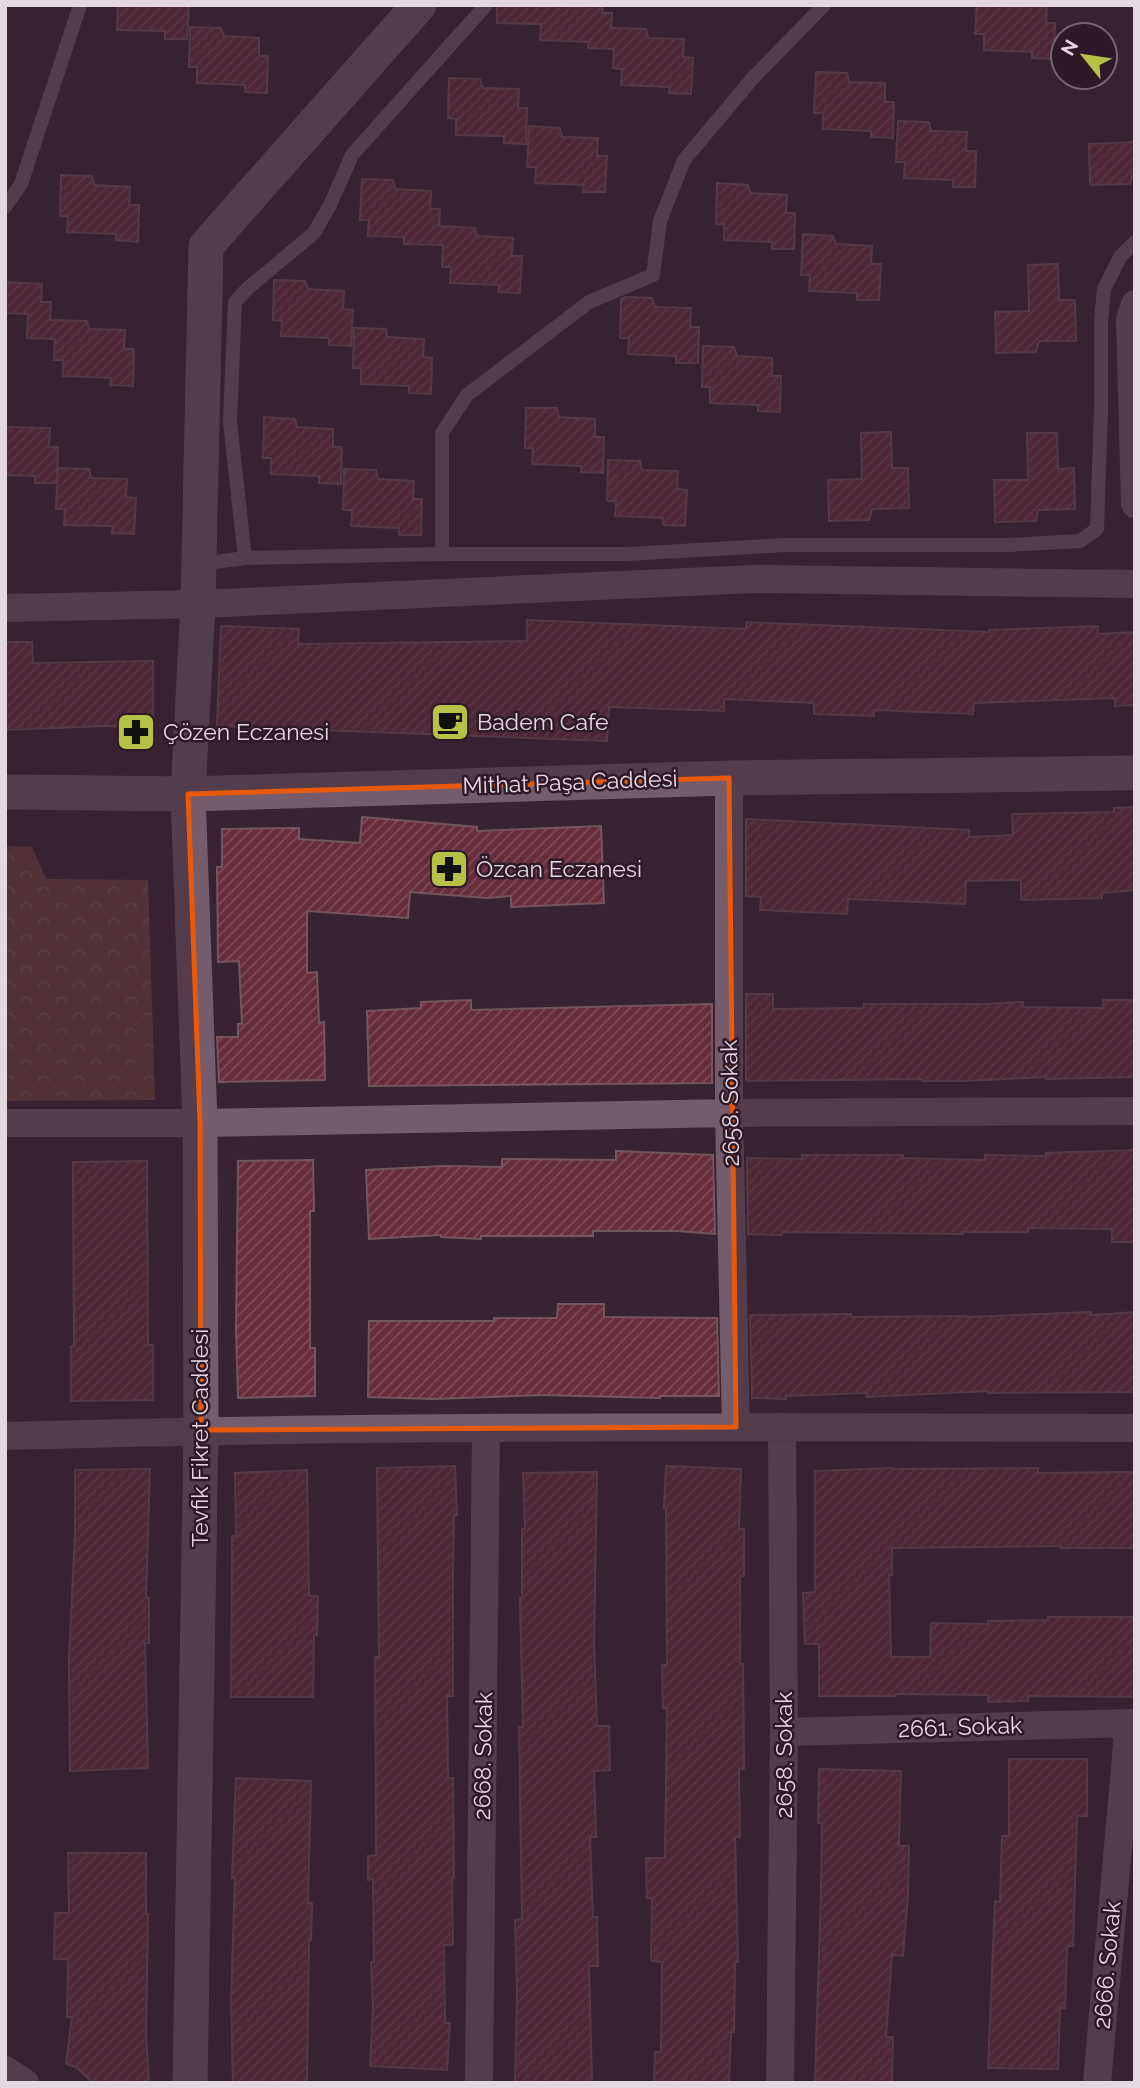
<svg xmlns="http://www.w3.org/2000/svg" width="1140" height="2088" font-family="Raleway,sans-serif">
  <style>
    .forest { fill: url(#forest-crowns) }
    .building { fill: url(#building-hatch); stroke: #74565c; stroke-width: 2 }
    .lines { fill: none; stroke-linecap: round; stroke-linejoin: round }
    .service { stroke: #745c6c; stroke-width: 14 }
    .minor { stroke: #745c6c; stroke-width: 28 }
    .tertiary { stroke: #745c6c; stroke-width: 35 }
    .marked { fill: none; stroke: #e8590c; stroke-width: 5; stroke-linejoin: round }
    .labels { text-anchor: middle; stroke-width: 5; stroke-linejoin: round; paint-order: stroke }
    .poi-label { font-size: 23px; fill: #e6d8e1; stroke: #2e1928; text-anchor: start }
    .street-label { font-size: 23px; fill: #e6d8e1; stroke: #2e1928 }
  </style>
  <defs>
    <pattern id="forest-crowns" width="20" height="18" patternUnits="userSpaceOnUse" patternTransform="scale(1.75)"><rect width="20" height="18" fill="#71463d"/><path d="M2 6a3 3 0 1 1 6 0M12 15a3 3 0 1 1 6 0" fill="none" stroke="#856059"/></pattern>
    <pattern id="building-hatch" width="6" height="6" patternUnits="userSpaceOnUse" patternTransform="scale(1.75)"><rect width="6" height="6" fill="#672d3c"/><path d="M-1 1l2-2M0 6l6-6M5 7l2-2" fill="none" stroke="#7d4b58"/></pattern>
  </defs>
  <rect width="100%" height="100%" fill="#382332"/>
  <!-- forest -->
  <path class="forest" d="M5,846L32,847L46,879L148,880L155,1100L5,1101Z"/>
  <!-- building -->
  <path class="building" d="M118,5H189L187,39H165V31L117,30Z
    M497,5H603L602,13H612L611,28L646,29L648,38L684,39L683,57L693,58L691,94L669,93L670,87L621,85L622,69L613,68L614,49L588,48L589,42L540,40L541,24L497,23Z
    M977,5H1047L1046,23H1055L1054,59L1032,58V52L984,50V34H975Z
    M190,27L221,28L224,36L259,38V56H268L267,93L245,92V85L197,83V67H189Z
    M816,72L847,73L849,82L885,83V102H894L893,138L871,137V131L823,129V113H814Z
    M449,78L480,79L483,88L519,89L518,108H527L526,144L504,143V136L456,135V119L448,118Z
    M898,121L929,122L931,131L967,132L966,151H976L975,187H953V180L904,178L905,162H896Z
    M529,126L560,128L562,137L598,138L597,156H607L605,192H583L584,185L535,183L536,167H527Z
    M1135,142V173H1133L1130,184L1090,185L1089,144Z
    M61,175L92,176L94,185L130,187L129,205H139L138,242L116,240V234L67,232L68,216H60Z
    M362,179L393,180L395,189L431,191L430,209H440L439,226L475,228L477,236L513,238L512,256H522L520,293L498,292L499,285L450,283L451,267H442L443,245L404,244V237L368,236L369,220H360Z
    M717,183L748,185L751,193L787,195L786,213H795L794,249H772V242L724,240V224H716Z
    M803,234L833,236L836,244L872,246L871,264H881L879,300H857V293L809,291L810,275H801Z
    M1058,264L1059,300H1075L1076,341H1039L1036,352L996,353L995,312L1029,311L1028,265Z
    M274,280L305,281L308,289L344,291L343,309L353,310L351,346L329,345V338L281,336L282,321L273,320Z
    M5,282L42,284L41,302H51L50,320L87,321L89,329L125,330L124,349H134L133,386L110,385L111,378L63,376V360H54L55,339L27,338L28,314L5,313Z
    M625,297L652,298L655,307L691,308L690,327H699L698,363H676V356L628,354L629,338H620L621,299Z
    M354,328L386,329L387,337L424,339L423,357L432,358L431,394L409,393V386L361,384V368H353Z
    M703,346L734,347L737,356L772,358V376H781L780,412L758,411V405L710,403V387H702Z
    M526,408H557L559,417L595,419V437H604L603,473L581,472V466L532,464L533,448H525Z
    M264,417L295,419L297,427L333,429V447H342L341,484L319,483V476L271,474V458H263Z
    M5,427L50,428L49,447H58L57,483H35V476L5,475Z
    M891,432L892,468H908L909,508L872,509L869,520L829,521L828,480L862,479L861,433Z
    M1027,433H1057L1058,469L1074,468L1075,509L1038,510L1036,521L995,522L994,480H1028Z
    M608,460L640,461L642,470L678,471L677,489L687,490L685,526L663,525V518L615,516L616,501H607Z
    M58,468L89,469L91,478L127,479L126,497L136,498L134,534L112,533L113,526L64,525L65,509H56Z
    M344,469L376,470L378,479L414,481L413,499H422L421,535H399V528L351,526L352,510H343Z
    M527,620L746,629V622L989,632V630L1098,626V634L1135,632V705L1115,706V698L974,703L973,714L874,710V716L814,714V703L724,699V711L609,707L607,741L217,726L221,626L299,629L298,644L527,641Z
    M5,642H32L33,663L153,661V727L103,726L5,730Z
    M1135,807V890L1102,893V898L1021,900V880L966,881L965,904L848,899L847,914L760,910L761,897L746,896V819L969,830V837L1013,835L1012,814L1114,812V808Z
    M362,817L477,827V831L601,826L604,903L511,907V896L487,898L410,892L408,918L307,911V973L317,972L319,1023L324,1022L325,1080L219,1082L217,1037H238V1024H242L239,961L218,962L217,867H222V829L299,828V839L360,843Z
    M746,994H773V1009L864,1008V1004H985L1023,1002V1007L1103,1008V1000H1135V1077L1046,1079V1077L964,1081H922V1079L746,1081Z
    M471,1000V1010L712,1004V1083L369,1086L367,1011L421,1008V1002Z
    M1135,1150V1242H1112V1229L1028,1228V1232H963V1234L782,1232V1235L748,1234L747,1158L802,1159V1155H903V1158L985,1160V1155L1046,1156V1153Z
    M616,1151L713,1155L715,1234L677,1231H593V1236H481V1239L441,1237V1235L369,1239L366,1170L443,1166L502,1167V1159L616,1160Z
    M313,1160L314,1211H310V1348H315V1396L238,1398L236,1329L238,1161Z
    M147,1161L148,1345H153V1400L71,1401V1346H74L73,1162Z
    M558,1304H604V1317L717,1318L719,1396H660V1398L541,1395L434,1399L368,1397L369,1321H494V1318H557Z
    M1091,1312V1315L1135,1312V1392L988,1393V1391L867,1397V1393L786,1396V1399L752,1398L750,1315L851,1314V1317L966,1316V1317Z
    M455,1466L457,1515H454L453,1574V1696H447L448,1778H453L454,1878H452L453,1945H444L445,2023H450L447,2070L370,2066L373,2007L371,1962H374L373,1879L368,1880V1856L376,1855L375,1657H379L377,1468Z
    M666,1466L741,1469L739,1529H744V1576H740V1664H743L744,1769H739L740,1837H735L738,1962H735L734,2032H731L729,2083H654L655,2052H661L662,1962L651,1961L652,1898H647L646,1858H665L667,1708H663L662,1665H667L666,1508H664Z
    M893,1468V1469L1038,1468V1473L1135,1472V1548H1061V1546L892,1548V1575H889L891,1657H930L931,1623L988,1624V1621L1048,1620V1617H1135V1697L1028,1696V1701L988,1702V1695L895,1694V1696H819V1644H805L803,1593L815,1592V1471Z
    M150,1469L146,1598H149V1643H145L148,1768L70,1771L69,1658L75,1533V1470Z
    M307,1470L309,1596H318L317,1635H314L313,1697H231L232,1536H236L235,1473Z
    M597,1472L594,1642L597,1726H609L610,1770L594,1771L596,1837H590L593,1917H597L598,1966H589L592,2083H515L517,1990L515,1920L522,1919L519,1727H523L520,1598H522V1529H525L523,1473Z
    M1009,1759H1087V1816H1077L1073,1946H1067L1065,2008H1060L1058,2069L988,2068L995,1901L1000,1902L1002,1836H1009Z
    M819,1769L901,1771L899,1846H909L908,1894L903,1956L892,1955L886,2037H893L892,2083L815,2082L821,1891L822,1824L818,1823Z
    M236,1778L311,1781L308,1903H312L311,1940H309L307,2083H233L231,2001L235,1878H232Z
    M68,1853H146V1914H148L146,2036L149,2083H93L76,2067L66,2064L72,2017H67L68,1959H54L55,1913H69Z"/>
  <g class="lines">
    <!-- service -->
    <path class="service" d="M5,207L21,184L80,5
      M442,554V433L467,395L589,302L653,275L660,221L684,160L752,79L824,5
      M245,558L230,422L235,302L248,288L314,233L330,205L352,155L486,5
      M200,564L245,558L442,554H628L785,545H1009L1080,541L1097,529L1101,409V321L1104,289L1120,257L1135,242"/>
    <!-- minor -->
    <path class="minor" d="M1135,304L1130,319L1135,504
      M5,608L198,604L755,579L1135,584
      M729,778V1113L736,1427
      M5,1123H200L729,1113L1135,1111
      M5,1436C382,1425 758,1427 1135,1428
      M784,1732L1135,1723
      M5,2070L25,2083
      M479,2083L486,1429
      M780,2083L784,1732L782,1427
      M1097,2083L1129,1723"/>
    <!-- tertiary -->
    <path class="tertiary" d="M5,792L188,794L729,778L1135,773
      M190,2083L201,1430L200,1123L188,794L198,604L206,246L419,5"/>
  </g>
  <!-- marked area -->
  <path d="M0 0H1140V2088H0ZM729,778L736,1427L201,1430L200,1123L188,794Z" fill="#382332" fill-opacity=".55" fill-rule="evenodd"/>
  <path class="marked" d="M729,778L736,1427L201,1430L200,1123L188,794Z"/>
  <!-- icons -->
  <defs>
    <g id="cafe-square" transform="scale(2.0125)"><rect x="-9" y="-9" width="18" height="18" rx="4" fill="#b6c148" stroke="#2e1928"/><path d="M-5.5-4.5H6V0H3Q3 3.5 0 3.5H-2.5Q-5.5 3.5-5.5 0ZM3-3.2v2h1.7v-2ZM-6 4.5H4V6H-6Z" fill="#111"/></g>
    <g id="pharmacy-square" transform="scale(2.0125)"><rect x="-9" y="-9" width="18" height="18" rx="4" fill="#b6c148" stroke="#2e1928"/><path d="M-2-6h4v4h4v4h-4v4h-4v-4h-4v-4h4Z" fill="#111"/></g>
  </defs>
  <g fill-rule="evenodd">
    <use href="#cafe-square" x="450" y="722"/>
    <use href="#pharmacy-square" x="136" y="732"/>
    <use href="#pharmacy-square" x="449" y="869"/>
  </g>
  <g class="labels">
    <!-- poi labels -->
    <g class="poi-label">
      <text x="477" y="730">Badem Cafe</text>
      <text x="163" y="740">Çözen Eczanesi</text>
      <text x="476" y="877">Özcan Eczanesi</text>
    </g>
    <!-- street labels -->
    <g class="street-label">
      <text transform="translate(570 782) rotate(-2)" y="8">Mithat Paşa Caddesi</text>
      <text transform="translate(730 1103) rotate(-91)" y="8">2658. Sokak</text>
      <text transform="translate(200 1438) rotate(-90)" y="8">Tevfik Fikret Caddesi</text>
      <text transform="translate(960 1727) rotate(-2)" y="8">2661. Sokak</text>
      <text transform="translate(784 1755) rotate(-90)" y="8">2658. Sokak</text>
      <text transform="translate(483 1756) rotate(-89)" y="8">2668. Sokak</text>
      <text transform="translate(1107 1965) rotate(-85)" y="8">2666. Sokak</text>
    </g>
  </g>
  <!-- border -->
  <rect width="1140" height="2088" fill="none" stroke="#e6d8e1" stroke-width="14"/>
  <!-- north arrow -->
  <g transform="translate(1084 56) rotate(300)"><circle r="33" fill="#2e1928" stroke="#786572" stroke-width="2"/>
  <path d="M0-5L12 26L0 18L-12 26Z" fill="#b6c148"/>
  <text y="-10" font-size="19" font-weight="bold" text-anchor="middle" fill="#e6d8e1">N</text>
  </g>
</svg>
